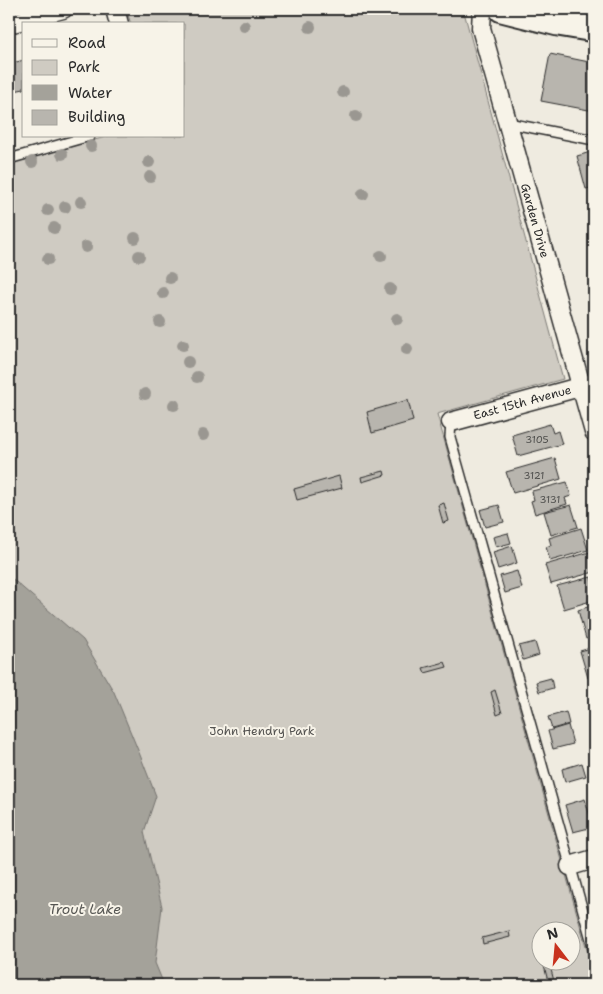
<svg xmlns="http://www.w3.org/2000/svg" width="603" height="994" font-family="'Shantell Sans',sans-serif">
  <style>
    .green { fill: #cfcbc2; stroke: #7d7b76; fill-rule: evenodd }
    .water { fill: #a4a29a; stroke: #74726e }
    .building { fill: #b8b5ae; stroke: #2b2b2b }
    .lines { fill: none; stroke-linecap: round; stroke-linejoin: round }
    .lane-casing { stroke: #2b2b2b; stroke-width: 12 }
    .street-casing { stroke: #2b2b2b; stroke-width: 21 }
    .secondary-casing { stroke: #2b2b2b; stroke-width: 29 }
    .lane { stroke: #f7f3e8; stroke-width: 9 }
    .street { stroke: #f7f3e8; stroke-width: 18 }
    .secondary { stroke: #f7f3e8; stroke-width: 25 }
    .tree { fill: #9a9791 }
    .labels { text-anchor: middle; stroke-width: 4; stroke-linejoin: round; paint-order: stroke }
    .number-label { font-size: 10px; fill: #4e4e4c }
    .street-label { font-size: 12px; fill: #2b2b2b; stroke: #f7f3e8 }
    .park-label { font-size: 12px; fill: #545351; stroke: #f7f3e8 }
    .water-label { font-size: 14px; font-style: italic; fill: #555552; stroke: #f7f3e8 }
  </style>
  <rect width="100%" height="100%" fill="#efebe0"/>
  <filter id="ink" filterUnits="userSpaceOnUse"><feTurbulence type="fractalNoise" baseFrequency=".02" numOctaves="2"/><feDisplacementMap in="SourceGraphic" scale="10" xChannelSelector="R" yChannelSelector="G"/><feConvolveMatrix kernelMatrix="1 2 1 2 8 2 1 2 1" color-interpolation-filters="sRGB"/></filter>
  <g filter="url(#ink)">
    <!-- green -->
    <path class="green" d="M126,9H453L464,12L563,379L437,414L594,975V985H9V164L109,136H184V24H131ZM540,932H570V962H540Z"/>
    <!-- water -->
    <path class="water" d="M9,576L83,640L114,692L140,755L156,796L144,832L162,907L155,963L162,980L169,985H9Z"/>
    <!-- building -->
    <path class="building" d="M550,54L594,63V111L541,101Z
      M24,60V89L14,91L9,72V64Z
      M594,151V187L586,189L577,156Z
      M594,191V218L590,202L592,201L590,192Z
      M408,400L413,421L372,433L367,412Z
      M550,424L553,433L558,431L562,444L518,456L512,435Z
      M555,458L561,479L513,493L506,472Z
      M384,471L385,475L362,482L361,477Z
      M339,476L342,488L297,500L294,489Z
      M567,482L571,496L565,498L567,504L535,514L531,501L534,500L532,491Z
      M444,503L449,521L443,523L438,505Z
      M499,505L504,522L485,527L480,510Z
      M571,505L578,527L551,535L544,512Z
      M581,528L588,550L550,561L546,547L551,545L549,538Z
      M508,533L511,543L496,547L493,537Z
      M512,546L517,563L498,569L493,552Z
      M590,552L594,572L551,584L545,565Z
      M517,571L522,588L505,593L500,576Z
      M591,577L594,587V600L564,609L557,586Z
      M594,605V636L586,639L578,610Z
      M535,642L539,655L523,660L519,646Z
      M594,647V676L588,678L580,651Z
      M445,662L447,667L425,673L423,668Z
      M551,678L553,688L539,692L536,682Z
      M495,690L502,713L497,715L491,692Z
      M566,712L569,724L552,729L548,717Z
      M568,725L573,744L553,749L548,731Z
      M582,763L586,776L565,782L562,769Z
      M585,799L593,827L573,832L565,805Z
      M509,931L510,937L483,944L482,938Z
      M543,962H549L555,985H549Z"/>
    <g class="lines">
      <!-- lane casing -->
      <g class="lane-casing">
        <path id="lane" d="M508,123L594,140
          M9,159L90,136
          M451,422L450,437L594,950"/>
      </g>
      <!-- street casing -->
      <g class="street-casing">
        <g id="street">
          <path d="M115,9L119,24"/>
          <path id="s1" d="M482,9L481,28L594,432"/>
          <path d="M9,24L63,9"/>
          <path id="s2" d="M451,422L594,383"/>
          <path d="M570,866L594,859"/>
        </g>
      </g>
      <!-- secondary casing -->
      <g class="secondary-casing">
        <path id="secondary" d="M502,9L558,23L594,29"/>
      </g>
      <!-- lane -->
      <use href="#lane" class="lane"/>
      <!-- street -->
      <use href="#street" class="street"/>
      <!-- secondary -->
      <use href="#secondary" class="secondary"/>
    </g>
    <!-- trees -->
    <g class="tree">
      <circle cx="244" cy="26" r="6"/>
      <circle cx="310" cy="27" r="6"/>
      <circle cx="343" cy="92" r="6"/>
      <circle cx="356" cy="116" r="6"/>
      <circle cx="91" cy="146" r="6"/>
      <circle cx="62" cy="154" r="6"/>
      <circle cx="32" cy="162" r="6"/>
      <circle cx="149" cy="162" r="6"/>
      <circle cx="150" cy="177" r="6"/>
      <circle cx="363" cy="194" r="6"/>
      <circle cx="81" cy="202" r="6"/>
      <circle cx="65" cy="207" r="6"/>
      <circle cx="48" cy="210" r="6"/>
      <circle cx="54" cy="228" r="6"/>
      <circle cx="135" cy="238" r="6"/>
      <circle cx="86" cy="247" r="6"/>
      <circle cx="139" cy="256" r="6"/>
      <circle cx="381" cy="256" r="6"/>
      <circle cx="48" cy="259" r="6"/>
      <circle cx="170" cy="278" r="6"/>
      <circle cx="390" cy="289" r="6"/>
      <circle cx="163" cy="293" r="6"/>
      <circle cx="397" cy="319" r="6"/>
      <circle cx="160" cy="322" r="6"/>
      <circle cx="183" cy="345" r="6"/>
      <circle cx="407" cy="349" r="6"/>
      <circle cx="188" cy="362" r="6"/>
      <circle cx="197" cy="377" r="6"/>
      <circle cx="145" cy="394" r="6"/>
      <circle cx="174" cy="405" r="6"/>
      <circle cx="203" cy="435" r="6"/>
    </g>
  </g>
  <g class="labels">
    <!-- number labels -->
    <g class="number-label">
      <text x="537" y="443">3105</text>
      <text x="534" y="479">3121</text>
      <text x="550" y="503">3131</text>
    </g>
    <!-- street labels -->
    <g class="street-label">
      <text dy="4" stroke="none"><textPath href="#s1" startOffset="219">Garden Drive</textPath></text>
      <text dy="4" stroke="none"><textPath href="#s2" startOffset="74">East 15th Avenue</textPath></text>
    </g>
    <!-- park labels -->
    <g class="park-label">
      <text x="262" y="735">John Hendry Park</text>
    </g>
    <!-- water labels -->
    <g class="water-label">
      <text x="85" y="914">Trout Lake</text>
    </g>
  </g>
  <!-- margin -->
  <rect width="603" height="994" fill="none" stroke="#f7f3e8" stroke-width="30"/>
  <rect x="15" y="15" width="573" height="964" fill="none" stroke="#2b2b2b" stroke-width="2" filter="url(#ink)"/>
  <!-- legend -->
  <rect x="22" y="22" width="162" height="115" fill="#f7f3e8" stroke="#a5a39c"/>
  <rect x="32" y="39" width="25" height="8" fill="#f7f3e8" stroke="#a5a39c"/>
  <text x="68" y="48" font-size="15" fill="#2b2b2b">Road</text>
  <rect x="32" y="60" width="25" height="15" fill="#cfcbc2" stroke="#a5a39c"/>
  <text x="68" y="72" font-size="15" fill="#2b2b2b">Park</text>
  <rect x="32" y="85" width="25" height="15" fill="#a4a29a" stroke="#a5a39c"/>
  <text x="68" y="98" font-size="15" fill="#2b2b2b">Water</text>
  <rect x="32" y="110" width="25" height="15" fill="#b8b5ae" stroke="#a5a39c"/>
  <text x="68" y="122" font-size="15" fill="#2b2b2b">Building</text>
  <!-- north arrow -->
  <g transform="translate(556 946) rotate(344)"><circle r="24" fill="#f7f3e8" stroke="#a5a39c"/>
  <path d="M0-4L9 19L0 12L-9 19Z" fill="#c8321e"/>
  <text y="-8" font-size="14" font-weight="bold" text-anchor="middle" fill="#2b2b2b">N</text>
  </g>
</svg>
